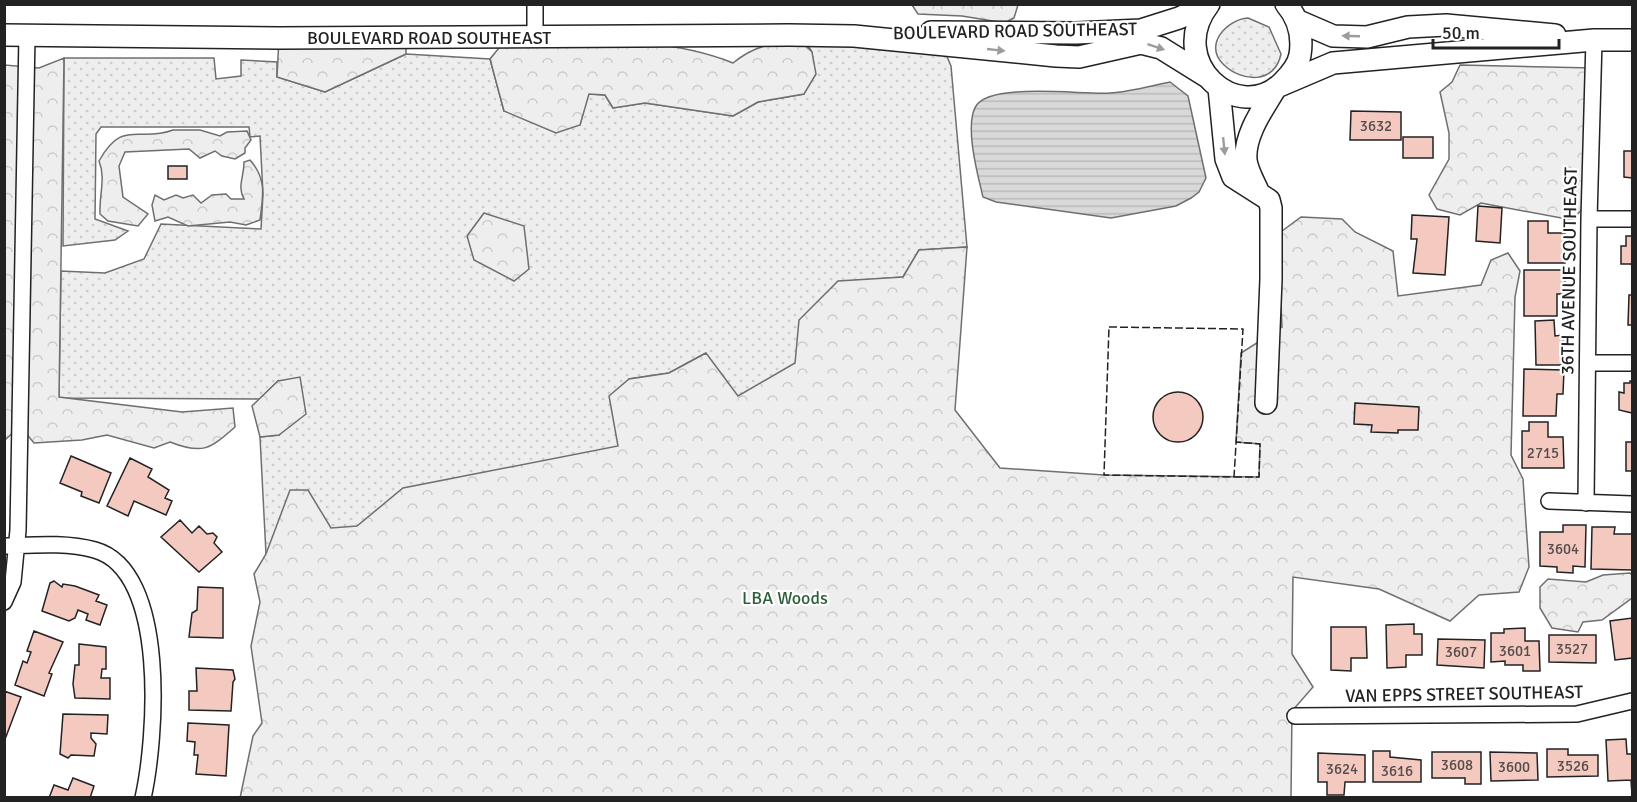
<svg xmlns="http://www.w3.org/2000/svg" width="1637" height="802" font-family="Signika,sans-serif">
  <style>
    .grass { fill: url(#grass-dots); stroke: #6f6f6f; stroke-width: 1.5; fill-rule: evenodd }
    .forest { fill: url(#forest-crowns); stroke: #6f6f6f; stroke-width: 1.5 }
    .water { fill: url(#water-rules); stroke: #6f6f6f; stroke-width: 1.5 }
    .building { fill: #f3c9c0; stroke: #222; stroke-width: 1.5 }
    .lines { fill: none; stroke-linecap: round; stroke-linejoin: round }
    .street-casing { stroke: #222; stroke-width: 18 }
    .secondary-casing { stroke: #222; stroke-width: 24 }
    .street { stroke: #fff; stroke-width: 15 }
    .secondary { stroke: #fff; stroke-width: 21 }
    .fence { stroke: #222; stroke-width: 1.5; stroke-dasharray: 8 3; stroke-linecap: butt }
    .oneway { fill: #9c9c9c }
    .labels { text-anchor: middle; stroke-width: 4.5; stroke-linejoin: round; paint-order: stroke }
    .number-label { font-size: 15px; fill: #564c4a }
    .street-label { font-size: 18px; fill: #222; stroke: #fff }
    .park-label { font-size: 18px; fill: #2f5e38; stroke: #fff }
  </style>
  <defs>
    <pattern id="grass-dots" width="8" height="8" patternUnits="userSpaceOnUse" patternTransform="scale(1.5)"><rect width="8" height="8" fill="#eee"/><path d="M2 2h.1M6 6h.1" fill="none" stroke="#ccc" stroke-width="1.8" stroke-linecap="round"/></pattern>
    <pattern id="forest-crowns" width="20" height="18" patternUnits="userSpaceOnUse" patternTransform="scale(1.5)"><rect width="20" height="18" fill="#eee"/><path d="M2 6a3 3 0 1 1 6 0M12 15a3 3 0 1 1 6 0" fill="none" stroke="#ccc"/></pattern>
    <pattern id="water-rules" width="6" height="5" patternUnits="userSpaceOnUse" patternTransform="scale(1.5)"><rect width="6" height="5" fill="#d9d9d9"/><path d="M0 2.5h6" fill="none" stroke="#bababa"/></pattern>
  </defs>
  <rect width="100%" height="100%" fill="#fff"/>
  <!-- grass -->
  <path class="grass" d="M1248,18L1269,27L1281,54C1275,84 1242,83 1223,64C1203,44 1228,19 1248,18Z
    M801,35L942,45L951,66L967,247L919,250L903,277L838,282L949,484L266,554L260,437L279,435L278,381L260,399L59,398L61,271L105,273L144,259L161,224L261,229L263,194L260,136L250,137L249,127H101L96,134L95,219L128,231L115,240L63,246L64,58H214L216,79L241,76V60L277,62V77L325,92L406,54L490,59L504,111L580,125L588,94L605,95L613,108L645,103L733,116L758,102L804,94L812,52ZM706,353L619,446L629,379L669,373Z"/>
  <!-- forest -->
  <path class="forest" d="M912,5H1018L1014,18L1005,23L962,16L918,14Z
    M279,38H406V54L325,92L277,77Z
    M507,38C581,41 663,35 733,63C755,45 774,42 802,42L812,52L816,74L804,94L758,102L733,116L645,103L613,108L605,95L589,94L580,125L556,133L504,111L490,59Z
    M64,58L59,397L182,412L233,408L235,427C210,449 203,455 170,442L154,448L107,435L82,440L34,443L20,426L5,440V65L39,68Z
    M1460,65L1593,68L1589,202L1572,220L1481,203L1460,215L1437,209L1429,195L1449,159V133L1440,92L1452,82Z
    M173,130H200L220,136L227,132L247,131L251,140L245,148V153L235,159L222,156L215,151L200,158L189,149L125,152L119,166L123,197L148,214L138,226L108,221L100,214C99,195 106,178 99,161C123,118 138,143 173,130Z
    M250,160C267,179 263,196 260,220L246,225L230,222L188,226L168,217L155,221L152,205L155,195L164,200L176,195L183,198L193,195L201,203L212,195L226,194L231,199H244C237,187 244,177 244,162Z
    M484,213L524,226L529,269L514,281L474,260L467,236Z
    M1301,217L1342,219L1355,232L1393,251L1398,296L1481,285L1491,260L1508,253L1520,271L1515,297L1511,455L1523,479L1529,567L1519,592L1479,595L1450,621L1379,589L1293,577L1292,654L1313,687L1292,711L1291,797L240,798L253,736L262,723L251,646L260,602L254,574L266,554L290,490H308L331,528L357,526L403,488L618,446L609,396L629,379L669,373L706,353L738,396L795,363L799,320L838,281L903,277L919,250L967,247L955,410L1000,468L1104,475L1259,477L1260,444L1236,442L1241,353L1282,327L1278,234Z
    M300,377L306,414L279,435L260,437L252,406L278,381Z
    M1630,573L1632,575V598L1602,620L1583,622L1578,632L1552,628L1540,608V587L1548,579L1586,582L1603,575Z"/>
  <!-- water -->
  <path class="water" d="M1170,82L1188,96L1206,178L1199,192L1191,198L1176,206L1111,218L996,202L983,197C978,176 964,125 976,106C990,82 1083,95 1110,93C1130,92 1150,86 1170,82Z"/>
  <!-- building -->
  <path class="building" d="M1351,111L1401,112V140H1350Z
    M1403,137H1433V158H1403Z
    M1624,151H1632V178L1624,177Z
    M168,166H187V179H168Z
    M1478,206L1502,208L1500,243L1476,241Z
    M1412,215L1449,217L1445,275L1413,273L1417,239H1411Z
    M1528,221H1548V233H1565V263H1528Z
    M1626,236H1632V266L1631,264H1621V246H1626Z
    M1524,270H1565V294H1557V316H1524Z
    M1629,295H1632V325H1628Z
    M1554,320L1555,336L1563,335V365H1536L1535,321Z
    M1524,369L1564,370L1563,394H1557L1556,416H1523Z
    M1630,381H1632V413L1619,410V392L1624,393V383H1630Z
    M1153 417a25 25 0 1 1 50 0a25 25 0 1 1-50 0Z
    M1355,403L1419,407L1418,430H1398V433L1371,432L1372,425L1354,424Z
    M1529,422H1548V437H1563L1564,468H1522V431H1529Z
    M1626,442H1632V471H1626Z
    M71,456L111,473L99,503L81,496L82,492L60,483Z
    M130,458L152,469L148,477L169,490L165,498L172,501L166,515L134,501L128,516L107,506Z
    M180,520L192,533L199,526L207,534L213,533L217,537L214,543L222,552L199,572L161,537Z
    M1563,525H1586L1585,567L1573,566V573L1557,572V567L1540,566V532H1563Z
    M1592,527H1615L1614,534H1632V570L1591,569Z
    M54,581L62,587L63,584L75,586L99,595L96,601L107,605L100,625L86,620L88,614L78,610L75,618L69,621L42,611L50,583Z
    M198,587L223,588V638L189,637L192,613L197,610Z
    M1632,618V658L1615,660L1610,621Z
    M1414,624V634H1422V655H1406V667L1387,668L1386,625Z
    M1331,627H1366L1367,658H1351V671L1331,670Z
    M1525,628V641H1539L1540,671H1523V665H1505V661L1491,662V633H1504V629Z
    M34,631L63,642L49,673L52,674L44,696L15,685L23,661L27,663L31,652L27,651Z
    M1549,635H1596V663L1549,662Z
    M1438,639L1485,640L1484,668L1437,665Z
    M79,644L106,647V669H102L101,678H110V699L75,698L73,684L75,665H79Z
    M196,668L233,670L235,679L233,682L231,711L189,710V691H197Z
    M4,691L21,697L4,742Z
    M63,714L108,715L107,734L91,733V738L96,744L94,756L71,755L68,758L60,754Z
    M188,723L229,725L226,776L196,774L198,755H194L195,742L187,741Z
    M1626,739L1627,754H1632V795L1631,780L1608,781L1606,740Z
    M1547,749H1568V755H1598V776L1547,777Z
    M1373,751H1390V757L1421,760V782H1373Z
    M1432,752H1481V784H1465V778H1432Z
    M1490,752L1537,753L1538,780L1491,781Z
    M1318,753L1365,755V782H1345L1344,795H1327V782H1318Z
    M73,778L94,786L90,798H49L54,785L68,790Z"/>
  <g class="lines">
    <!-- street casing -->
    <g class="street-casing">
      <path id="street" d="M535,4V38
        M1589,219H1632
        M1588,363H1632
        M1549,501L1632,504
        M1586,503L1589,219L1594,40
        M4,546C34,545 66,542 95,550C169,571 156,740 143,798
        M4,602L13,582L18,530L27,35
        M1295,716L1577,714L1632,701"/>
    </g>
    <!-- secondary casing -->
    <g class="secondary-casing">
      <path id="secondary" d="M1209,4C1164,62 1238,127 1283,82C1291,74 1298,66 1300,55C1303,36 1299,19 1286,4
        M1296,20L1333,36L1367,37L1408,27L1446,25L1555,35
        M931,32L1076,33L1141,30L1179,18L1208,5
        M4,35L279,38L789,35L854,36L1056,56L1079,57L1141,43L1161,48L1206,76
        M1279,86L1333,63L1594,40H1632
        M1219,88L1226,159L1233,177L1269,200L1271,208V279L1266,403
        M1258,191C1254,182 1247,170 1246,160C1244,135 1263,109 1275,89"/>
    </g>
    <!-- street -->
    <use href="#street" class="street"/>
    <!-- secondary -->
    <use href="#secondary" class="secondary"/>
    <!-- fence -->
    <path class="fence" d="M1109,327L1243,329L1234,477L1104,475Z
      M1234,477H1259L1260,444L1236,442"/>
  </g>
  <!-- one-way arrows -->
  <defs><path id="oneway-solid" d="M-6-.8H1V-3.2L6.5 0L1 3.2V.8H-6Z" transform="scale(1.5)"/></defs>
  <g class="oneway">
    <use href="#oneway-solid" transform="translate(1351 36) rotate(-178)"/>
    <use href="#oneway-solid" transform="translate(1156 47) rotate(18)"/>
    <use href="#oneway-solid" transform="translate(996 50) rotate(6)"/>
    <use href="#oneway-solid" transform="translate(1224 146) rotate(84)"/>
  </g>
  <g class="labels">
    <!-- number labels -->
    <g class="number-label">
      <text x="1376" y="131">3632</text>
      <text x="1543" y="458">2715</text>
      <text x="1563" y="554">3604</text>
      <text x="1572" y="654">3527</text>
      <text x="1515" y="656">3601</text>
      <text x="1461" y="657">3607</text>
      <text x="1457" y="770">3608</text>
      <text x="1573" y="771">3526</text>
      <text x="1514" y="772">3600</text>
      <text x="1342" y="774">3624</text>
      <text x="1397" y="776">3616</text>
    </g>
    <!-- street labels -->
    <g class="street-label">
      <text transform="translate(1015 31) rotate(-1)" y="6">BOULEVARD ROAD SOUTHEAST</text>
      <text x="429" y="44">BOULEVARD ROAD SOUTHEAST</text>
      <text transform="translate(1569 271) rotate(-89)" y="6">36TH AVENUE SOUTHEAST</text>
      <text transform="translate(1464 694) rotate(-1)" y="6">VAN EPPS STREET SOUTHEAST</text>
    </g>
    <!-- park labels -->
    <g class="park-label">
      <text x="785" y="604">LBA Woods</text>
    </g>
  </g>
  <!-- border -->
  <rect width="1637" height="802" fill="none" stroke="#222222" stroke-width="12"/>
  <!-- scale -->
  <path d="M1433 39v9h126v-9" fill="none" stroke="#222222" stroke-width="3"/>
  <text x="1442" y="39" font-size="18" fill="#222222" stroke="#ffffff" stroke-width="4.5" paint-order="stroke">50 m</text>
</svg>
